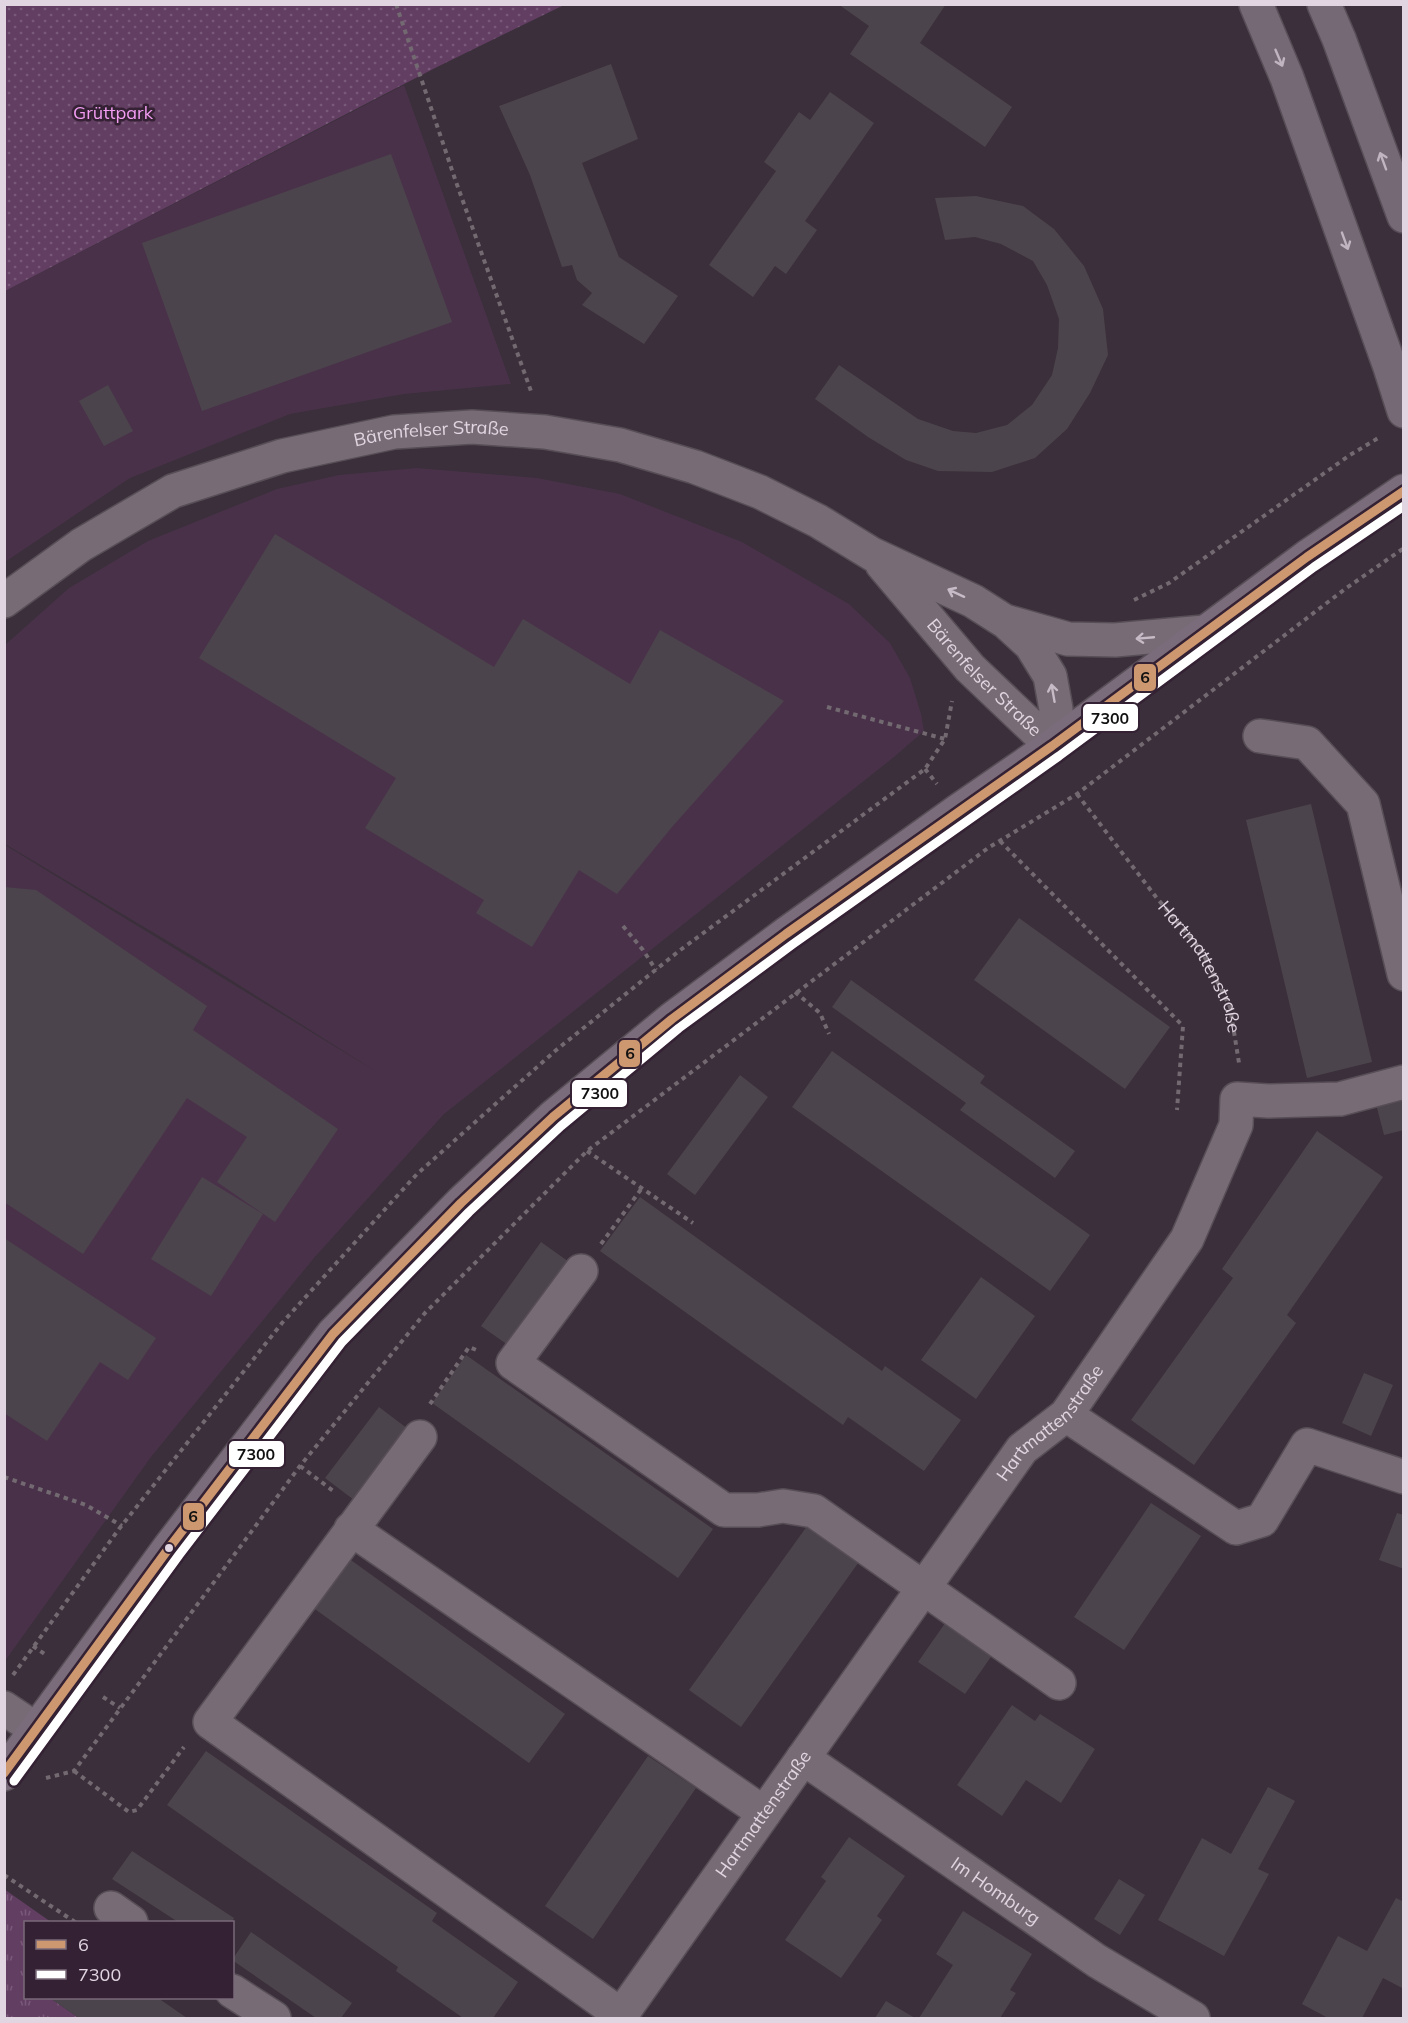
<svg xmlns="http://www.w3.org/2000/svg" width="1408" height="2023" font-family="Mulish,sans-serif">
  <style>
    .built { fill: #493249 }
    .grass { fill: url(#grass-tufts) }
    .park { fill: url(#park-dots) }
    .building { fill: #4c444c }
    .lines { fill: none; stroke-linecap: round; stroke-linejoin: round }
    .minor-casing { stroke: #574e57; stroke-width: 36 }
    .major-casing { stroke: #574e57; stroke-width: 36 }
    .highway-casing { stroke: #574e57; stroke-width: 36 }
    .path { stroke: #726971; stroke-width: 4; stroke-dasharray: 4.5 4.5; stroke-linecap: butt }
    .minor { stroke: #776c76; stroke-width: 33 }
    .major { stroke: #7a6c7a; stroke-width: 33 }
    .highway { stroke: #766976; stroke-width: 33 }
    .bus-1-casing { stroke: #342133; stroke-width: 14 }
    .bus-2-casing { stroke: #342133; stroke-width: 14 }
    .bus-1 { stroke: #cd976f; stroke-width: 9 }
    .bus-2 { stroke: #fff; stroke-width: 9 }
    .oneway { stroke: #c1b5c1 }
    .oneway2 { stroke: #c6bbc6 }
    .bus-dot { fill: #e1d5e1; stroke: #342133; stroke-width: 2 }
    .labels { text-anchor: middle; stroke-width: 5; stroke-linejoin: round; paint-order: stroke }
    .park-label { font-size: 18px; fill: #f39df3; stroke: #342133 }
    .street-label { font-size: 18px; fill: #e1d5e1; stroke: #342133 }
    .line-badge { stroke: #342133; stroke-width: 2 }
    .pale-badge-label { font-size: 16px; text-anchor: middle; font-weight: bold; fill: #111 }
  </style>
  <defs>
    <pattern id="grass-tufts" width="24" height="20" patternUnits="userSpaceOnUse" patternTransform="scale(1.5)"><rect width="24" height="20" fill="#633e63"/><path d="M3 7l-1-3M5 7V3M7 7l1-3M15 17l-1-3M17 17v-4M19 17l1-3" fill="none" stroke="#795979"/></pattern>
    <pattern id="park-dots" width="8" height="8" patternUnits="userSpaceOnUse" patternTransform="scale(1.5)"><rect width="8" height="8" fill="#633e63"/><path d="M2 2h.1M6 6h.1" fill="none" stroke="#795979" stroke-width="1.8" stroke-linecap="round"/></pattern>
  </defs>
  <rect width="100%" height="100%" fill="#3a2f3a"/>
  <!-- built -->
  <path class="built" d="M404,85L511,384L404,394L290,414L130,478L5,562V291Z
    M417,468L537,478L620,494L742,542L849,604L890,643L910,678L921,714L924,731L894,757L444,1114L314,1258L151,1457L5,1661V845L380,1074L196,958L5,844V645L69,588L148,541L277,489L339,475Z"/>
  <!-- grass -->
  <path class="grass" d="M4,1889L51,1922H26V1998H50L79,2018H5Z"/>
  <!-- park -->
  <path class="park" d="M5,4H564V5L435,68L5,291Z"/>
  <!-- building -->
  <path class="building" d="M838,4H946L920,43L1012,107L985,147L850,54L869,26Z
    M611,64L638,139L582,163L619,257L678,296L644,344L582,305L592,293L577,280L572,265L562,267L530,175L499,106Z
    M830,92L874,123L805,221L817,230L786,274L775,266L753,297L709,265L776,171L764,162L799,112L810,120Z
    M391,154L452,322L202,411L142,243Z
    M976,196L1023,206L1054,229L1084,266L1103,309L1108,355L1090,393L1067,429L1035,458L992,472L938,471L906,460L868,437L815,399L839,365L918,419L953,431L976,433L1007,425L1032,405L1052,375L1058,348L1059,319L1047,285L1033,261L1001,244L975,237L945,240L935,198Z
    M108,385L133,431L104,446L79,401Z
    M275,534L494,667L523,619L630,684L660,630L784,701L672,827L617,894L579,870L532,947L476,913L484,900L365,828L396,778L199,658Z
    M1311,804L1372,1062L1307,1078L1246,820Z
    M4,887L36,890L207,1006L193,1030L338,1129L275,1222L217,1182L247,1137L187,1098L83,1254L4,1202Z
    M1019,918L1170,1027L1125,1089L974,980Z
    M851,980L985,1076L980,1083L1075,1151L1055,1178L960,1110L966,1103L832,1007Z
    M832,1051L1090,1235L1050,1291L792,1107Z
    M740,1075L768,1097L695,1195L667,1174Z
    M1404,1097V1130L1384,1135L1376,1104Z
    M1317,1131L1383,1177L1287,1315L1296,1323L1194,1465L1131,1420L1233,1278L1222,1269Z
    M202,1177L263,1214L211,1296L151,1259Z
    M640,1197L882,1371L885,1366L961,1420L924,1471L848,1417L843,1425L600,1251Z
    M4,1238L156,1338L128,1380L100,1362L47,1441L4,1413Z
    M541,1242L572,1264L512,1348L481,1326Z
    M981,1277L1035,1316L976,1399L921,1360Z
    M466,1355L713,1529L678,1578L432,1403Z
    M1364,1373L1393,1385L1371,1436L1342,1423Z
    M379,1407L408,1429L354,1500L325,1478Z
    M1151,1503L1201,1536L1124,1650L1074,1617Z
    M1397,1513L1404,1515V1569L1379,1560Z
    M810,1522L861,1559L741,1727L689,1690Z
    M348,1558L565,1714L529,1763L312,1607Z
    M948,1619L995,1651L965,1694L918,1662Z
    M1012,1705L1035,1721L1040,1714L1095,1749L1061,1803L1026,1780L1002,1816L957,1785Z
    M206,1751L437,1913L432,1921L518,1982L493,2018H463L396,1971L398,1967L167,1805Z
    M648,1756L696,1788L593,1939L545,1906Z
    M1268,1787L1295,1801L1258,1869L1269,1874L1224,1956L1158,1920L1202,1838L1231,1854Z
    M849,1837L905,1876L877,1916L882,1920L841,1978L785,1940L826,1881L821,1877Z
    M132,1851L234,1918L232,1922H178L112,1879Z
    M1119,1879L1145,1895L1120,1935L1094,1919Z
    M1396,1898L1404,1902V1989L1383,1978L1362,2018H1328L1302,2004L1338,1936L1367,1951Z
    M963,1911L1032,1954L1010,1990L1016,1993L1000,2018H919L953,1965L936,1954Z
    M251,1932L352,2003L341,2018H316L232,1960Z
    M50,1998H158L187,2018H79Z
    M886,2001L915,2018H875Z"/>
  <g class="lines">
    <!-- minor casing -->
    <g class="minor-casing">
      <g id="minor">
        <path id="s2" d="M882,564L970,668L1052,746"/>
        <path id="s3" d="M4,601L81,545L173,491L282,456L394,432L472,427L545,432L620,445L695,467L760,492L818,521L872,554L973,601L1006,622L1031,645L1050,676L1056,709L1052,746"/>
        <path d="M1008,622L1068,639L1115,640L1204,632"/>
        <path d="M1260,736L1307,743L1363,804L1404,974"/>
        <path d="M581,1271L513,1363L724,1510H758L783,1506L814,1511L1059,1683"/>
        <path d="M1066,1415L1236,1528L1262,1520L1307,1445L1404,1477"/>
        <path d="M420,1437L210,1722L621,2015"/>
        <path d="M351,1529L764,1813"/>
        <path d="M4,1708L37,1730"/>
        <path id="s4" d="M803,1758L1097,1961L1193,2018"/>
        <path d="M111,1908L131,1922"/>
        <path d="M232,1991L274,2018"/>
        <path id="s5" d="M619,2018L1022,1449L1066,1415L1187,1239L1236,1125L1237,1099L1268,1101L1340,1099L1404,1082"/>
      </g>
    </g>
    <!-- major casing -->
    <g class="major-casing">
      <path id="major" d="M4,1774L169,1548L333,1334L461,1203L553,1117L672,1019L786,934L958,811L1052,746L1307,557L1404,491"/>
    </g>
    <!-- highway casing -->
    <g class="highway-casing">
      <path id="highway" d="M1256,4L1287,78L1390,367L1404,411
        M1324,4L1339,39L1404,216"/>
    </g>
    <!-- path -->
    <g class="path">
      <path d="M396,4L455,179L532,394"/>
      <path d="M1134,600L1169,583L1350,455L1380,437"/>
      <path d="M827,707L945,739"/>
      <path d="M925,769L937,784"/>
      <path id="s1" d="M1077,794L1156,897L1201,950L1230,1007L1239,1063"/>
      <path d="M1000,841L1183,1026L1177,1110"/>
      <path d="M623,926L643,950L656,970"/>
      <path d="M795,992L820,1013L829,1034"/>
      <path d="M587,1151L693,1223"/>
      <path d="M601,1244L642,1188"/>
      <path d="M430,1404L469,1347L479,1351"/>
      <path d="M300,1466L336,1493"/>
      <path d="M4,1477L86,1505L122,1526"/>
      <path d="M33,1646L46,1655"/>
      <path d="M13,1675L119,1529L282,1323L417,1174L555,1051L679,951L925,769L945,739L952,701"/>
      <path d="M103,1697L120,1708"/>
      <path d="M74,1771L129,1812L137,1810L184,1747"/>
      <path d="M46,1778L74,1771L300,1466L425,1313L587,1151L988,848L1077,794L1345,589L1404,548"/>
      <path d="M4,1875L75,1922"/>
    </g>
    <!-- minor -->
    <use href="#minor" class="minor"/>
    <!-- major -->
    <use href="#major" class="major"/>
    <!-- highway -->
    <use href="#highway" class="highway"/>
    <!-- bus-1 casing -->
    <g class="bus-1-casing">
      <path id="bus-1" d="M4,1773L169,1548L333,1334L461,1203L553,1117L672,1019L786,934L1052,746L1307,557L1404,491"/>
    </g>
    <!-- bus-2 casing -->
    <g class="bus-2-casing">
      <path id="bus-2" d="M14,1781L179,1555L342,1342L469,1212L561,1126L679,1028L793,944L1059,756L1314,567L1404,506"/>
    </g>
    <!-- bus-1 -->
    <use href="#bus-1" class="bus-1"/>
    <!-- bus-2 -->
    <use href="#bus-2" class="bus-2"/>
  </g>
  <!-- one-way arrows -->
  <defs><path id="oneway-shaft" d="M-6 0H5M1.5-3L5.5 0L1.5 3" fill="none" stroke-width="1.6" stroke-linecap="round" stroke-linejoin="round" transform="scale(1.5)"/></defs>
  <g class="oneway">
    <use href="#oneway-shaft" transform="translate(1279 58) rotate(67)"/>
    <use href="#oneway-shaft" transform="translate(1383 161) rotate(-110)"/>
    <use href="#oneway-shaft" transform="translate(1345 241) rotate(70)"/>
  </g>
  <g class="oneway2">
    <use href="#oneway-shaft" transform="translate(956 593) rotate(-155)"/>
    <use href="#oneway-shaft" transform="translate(1145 638) rotate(175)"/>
    <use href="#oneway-shaft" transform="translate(1053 693) rotate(-100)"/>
  </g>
  <!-- markers -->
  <circle class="bus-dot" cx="169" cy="1548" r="5"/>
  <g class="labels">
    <!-- park labels -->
    <g class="park-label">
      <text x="113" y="119">Grüttpark</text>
    </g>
    <!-- street labels -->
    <g class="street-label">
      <text dy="6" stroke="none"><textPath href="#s3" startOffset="468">Bärenfelser Straße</textPath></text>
      <text dy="6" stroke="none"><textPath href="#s2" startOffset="153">Bärenfelser Straße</textPath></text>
      <text dy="6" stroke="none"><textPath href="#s1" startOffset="214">Hartmattenstraße</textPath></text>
      <text dy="6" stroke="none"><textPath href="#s5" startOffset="736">Hartmattenstraße</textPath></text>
      <text dy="6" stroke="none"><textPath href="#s5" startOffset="250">Hartmattenstraße</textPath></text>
      <text dy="6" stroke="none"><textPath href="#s4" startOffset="234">Im Homburg</textPath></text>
    </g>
  </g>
  <g class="line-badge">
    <rect x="1133" y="663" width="24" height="29" rx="6" fill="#cd976f"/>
    <rect x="1082" y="703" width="57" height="29" rx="6" fill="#fff"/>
    <rect x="618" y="1039" width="23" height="29" rx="6" fill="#cd976f"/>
    <rect x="571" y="1079" width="57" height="29" rx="6" fill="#fff"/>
    <rect x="228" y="1440" width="57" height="28" rx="6" fill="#fff"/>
    <rect x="182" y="1502" width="23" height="29" rx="6" fill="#cd976f"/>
  </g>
  <g class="pale-badge-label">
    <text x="1145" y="683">6</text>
    <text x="1110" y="724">7300</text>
    <text x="630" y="1059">6</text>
    <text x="600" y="1099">7300</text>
    <text x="256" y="1460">7300</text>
    <text x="193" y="1522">6</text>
  </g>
  <!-- border -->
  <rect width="1408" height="2023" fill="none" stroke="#e1d5e1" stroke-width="12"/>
  <!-- legend -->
  <rect x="24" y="1921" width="210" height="78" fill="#342133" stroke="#796979" stroke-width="1.5"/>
  <rect x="36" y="1940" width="30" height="9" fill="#cd976f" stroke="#796979" stroke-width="1.5"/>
  <text x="78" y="1951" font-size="18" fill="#e1d5e1">6</text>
  <rect x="36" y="1970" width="30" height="9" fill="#ffffff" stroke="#796979" stroke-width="1.5"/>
  <text x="78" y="1981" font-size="18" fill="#e1d5e1">7300</text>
</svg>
